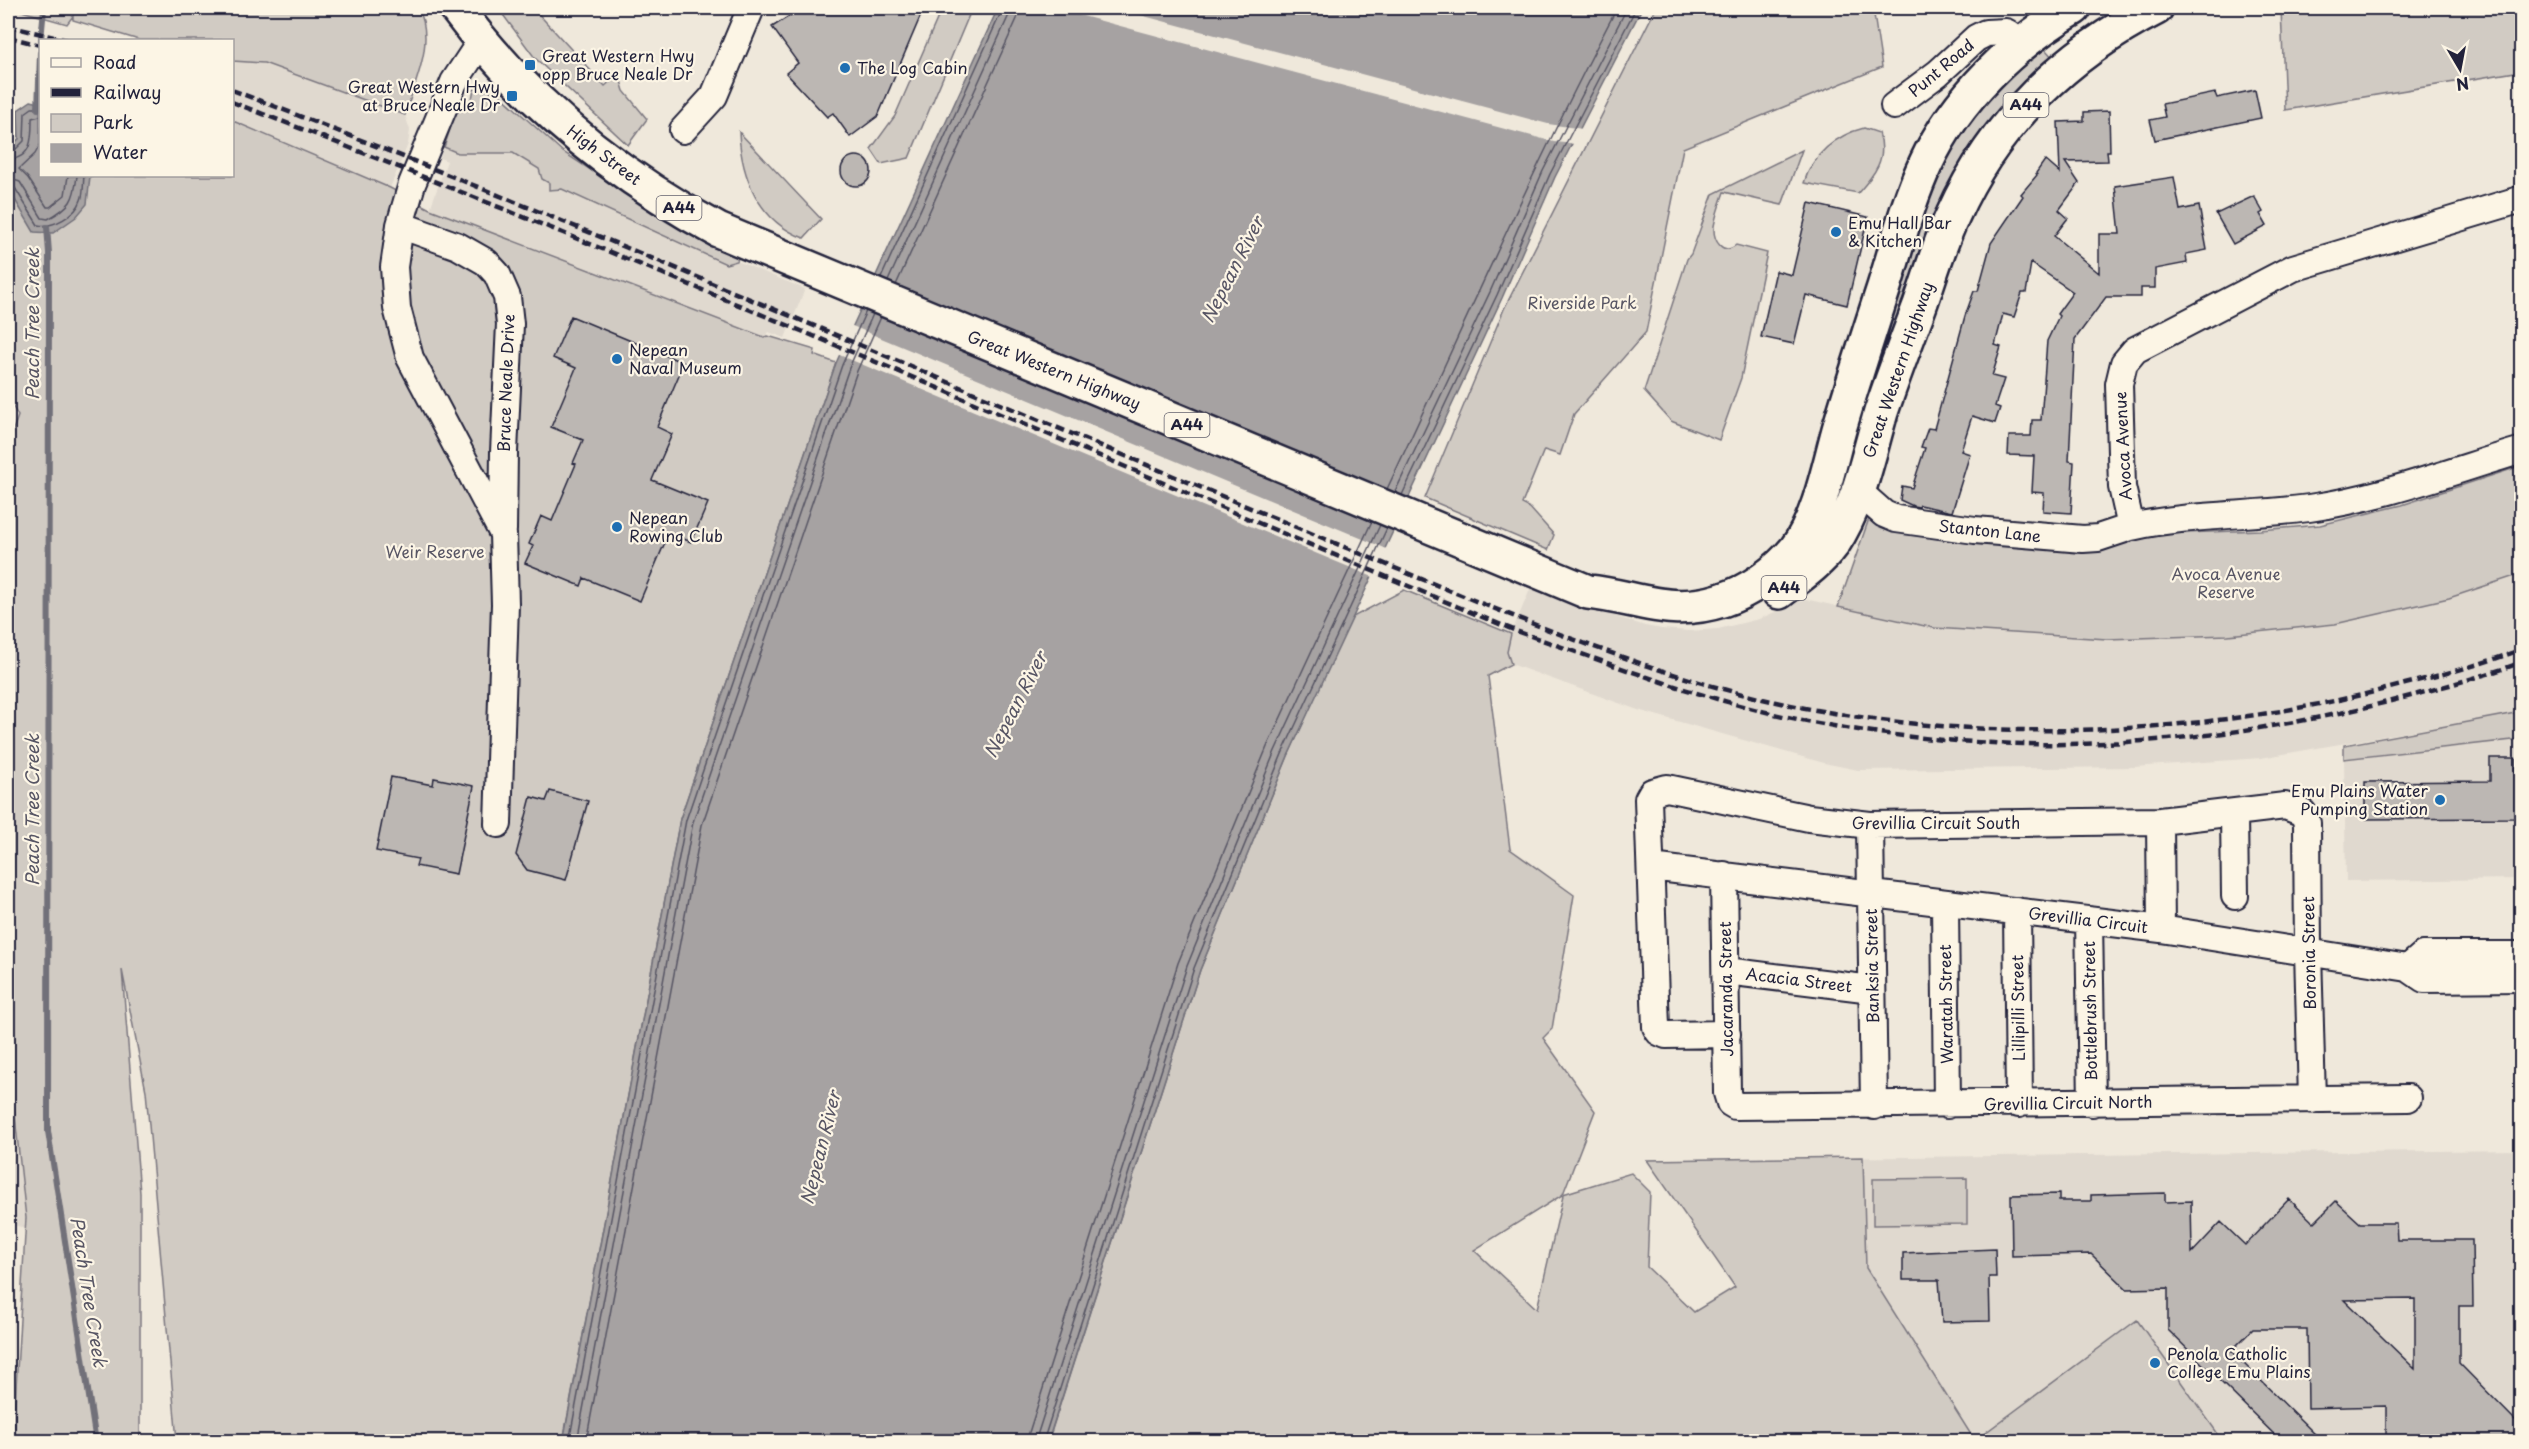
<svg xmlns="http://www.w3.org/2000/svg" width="2529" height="1449" font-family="'Playpen Sans',sans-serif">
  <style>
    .built { fill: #e0d9cf }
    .green { fill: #d1cbc3; stroke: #7a767f; stroke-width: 1.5; fill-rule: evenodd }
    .water { fill: #a6a2a2; stroke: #716f79; stroke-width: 1.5 }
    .pier { fill: #efe8db }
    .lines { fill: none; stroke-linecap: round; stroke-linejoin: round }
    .shore { stroke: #575564; stroke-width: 1.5 }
    .stream { stroke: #716f79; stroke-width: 6 }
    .building { fill: #bcb7b3; stroke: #22223b; stroke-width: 1.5; fill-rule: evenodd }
    .minor-casing { stroke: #22223b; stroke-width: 30 }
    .highway-casing { stroke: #22223b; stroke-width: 38 }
    .minor { stroke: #fcf5e5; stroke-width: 26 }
    .highway { stroke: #fcf5e5; stroke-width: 33 }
    .rail { stroke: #22223b; stroke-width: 4.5; stroke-dasharray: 9 4.5; stroke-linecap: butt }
    .poi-dot { fill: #1f6fb2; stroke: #fcf5e5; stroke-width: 2 }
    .labels { text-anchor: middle; stroke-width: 4.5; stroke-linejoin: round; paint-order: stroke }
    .shield { fill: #fcf5e5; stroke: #63616e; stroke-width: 1.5 }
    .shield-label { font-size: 15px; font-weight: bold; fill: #22223b }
    .poi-label { font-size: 16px; fill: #22223b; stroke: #fcf5e5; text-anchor: start }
    .street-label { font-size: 16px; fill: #22223b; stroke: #fcf5e5 }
    .park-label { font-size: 16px; fill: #575564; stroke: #fcf5e5 }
    .water-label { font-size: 18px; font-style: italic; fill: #575564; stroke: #fcf5e5 }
  </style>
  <rect width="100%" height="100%" fill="#efe8db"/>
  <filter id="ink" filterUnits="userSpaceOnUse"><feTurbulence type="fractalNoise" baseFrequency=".0167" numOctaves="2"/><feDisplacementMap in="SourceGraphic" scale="12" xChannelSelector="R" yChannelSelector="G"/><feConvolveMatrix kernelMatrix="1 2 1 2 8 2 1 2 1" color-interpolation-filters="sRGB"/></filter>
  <g filter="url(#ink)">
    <!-- built -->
    <path class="built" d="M232,61L264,63L405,115L410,130L408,144L390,188L233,121Z
      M444,147L458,153H513L539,169L542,179L549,183L550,190L562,189L726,264L737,261L805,289L785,338L769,332L764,337L430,209L447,161L440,158Z
      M2521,574V712L2261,758L2134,767L1858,770L1824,763L1638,710L1511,664L1507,652L1511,634L1534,580L1543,583L1544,593L1645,626L1662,629L1689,631L1718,629L1759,619L1805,599L1934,628L2107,639L2228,635L2335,624L2449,598Z
      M2521,739V879L2346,881L2344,759Z
      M8,1052L26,1218V1228L8,1224Z
      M2521,1150V1441H1844L1647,1160Z
      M8,1360L15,1404V1441H8Z"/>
    <!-- green -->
    <path class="green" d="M11,8H418C436,41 415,81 405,115L264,63L233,61L232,40H139L73,20V16L67,24Z
      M498,8H533L605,86L619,74L624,91L647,119L628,145L535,58Z
      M942,8H972L909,158L881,164L871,149L895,116Z
      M1656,8H1873L1882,67L1683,148L1646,332L1574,414L1560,455L1544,450L1522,504L1530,508L1554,535L1548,550L1425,498L1504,309Z
      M2281,8H2521V71L2285,110Z
      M2038,41L2053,58L1990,123L1970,150L1939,205L1922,250L1845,500L1826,515L1908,245L1948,141Z
      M483,88L500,95L563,152L623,191L661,215L740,252L737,261L726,264L562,189L549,190V183L542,179L539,169L513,153H458L444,147C450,132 455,103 472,99L474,89Z
      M8,103L18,110L19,139L8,148Z
      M233,121L390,188L430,209L764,337L768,336L815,350L814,355L836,363L680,819L563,1441H177L146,1091L122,970L140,1193V1441H15V1404L26,1218L8,1052V444L18,416L8,398V188L21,208L68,176H232Z
      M1864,128L1879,133C1888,158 1874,175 1858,193L1804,183C1812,155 1836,135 1864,128Z
      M739,132L821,219L804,238C759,222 741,177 739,132Z
      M1802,150L1782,205L1724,192C1720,203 1716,215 1714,226C1713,241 1723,256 1736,245L1767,253L1741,378L1719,440L1671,421L1644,391L1687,259L1691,254L1713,194Z
      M2521,466V574L2449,598L2335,624L2228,635L2107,639L1934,628L1838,607L1871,513L2159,534L2260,530L2320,525L2402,505Z
      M1404,590L1511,634L1507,652L1511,664L1488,676L1510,849L1574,895L1552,1029L1543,1038L1595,1111L1563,1194L1631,1173L1650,1192L1647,1267L1694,1312L1735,1287L1647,1160L1863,1157L1866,1268L1975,1441L1048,1442L1200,970L1288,756L1351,618ZM1562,1195L1563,1196L1537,1309L1474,1250Z
      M2521,712V739L2344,759V745Z
      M1967,1178V1224L1873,1225V1179Z
      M2137,1320L2223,1441H1984L1981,1436Z"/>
    <!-- water -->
    <path class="water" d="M998,8H1642L1555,177L1502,298L1288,756L1200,970L1048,1441L563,1442L680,819L836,363Z
      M31,101L40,103V176H90L87,204L76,217L53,233L34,232L8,188V148L19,139L18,110Z"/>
    <!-- pier -->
    <path class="pier" d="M1053,8H1114L1548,124L1583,129L1575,144L1554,142Z
      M850,325L1387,549L1373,577L837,354Z"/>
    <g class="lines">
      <!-- shore -->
      <path class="shore" d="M40,145L35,154L19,169L28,178L47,207H50L65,195L68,176
        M8,152H13L24,141L25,113L32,108H40
        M8,160C33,158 32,137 32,118L40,116
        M8,178L20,182L42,218L48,219C71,206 74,201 77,176
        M8,185L15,188L38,225C52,228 76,216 81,200C84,193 83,183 84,176
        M881,278L1003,8
        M888,281L1009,15L1010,8
        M896,285L1017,19L1019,8
        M1387,489C1463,328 1534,165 1617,8
        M1395,492L1490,292L1543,171L1627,8
        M1402,495L1497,295L1550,174L1636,8
        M569,1442L686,820L842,365L866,311
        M577,1442L693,822L849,368L873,314
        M586,1442L702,825L857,371L881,317
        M1026,1442L1178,963L1267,747L1372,521
        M1035,1442L1187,966L1275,751L1380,525
        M1043,1442L1194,968L1282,754L1387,528"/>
      <!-- stream -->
      <path class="stream" d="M41,40L44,8
        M38,109L40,53
        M47,227L49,253L48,1131L96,1442"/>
    </g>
    <!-- building -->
    <path class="building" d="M802,8H924L878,116L850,137L833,113L827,117L786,73L798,63L772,27Z
      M2255,90L2261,118L2155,140L2150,120L2165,117L2162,104L2215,93L2217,98Z
      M2109,111L2110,151H2107L2108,161L2065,162L2079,183L2059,210L2068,218L2054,236L2099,273V234H2120L2115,186L2174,177L2180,210L2199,206L2207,250L2186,254L2187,263L2155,269V288H2141V297H2106L2075,339L2069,461L2074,462L2071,513L2043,511L2044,493L2032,492L2034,456L2008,455L2009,436H2031L2032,420H2041L2047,341L2059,316L2057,314L2073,292L2031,263L2026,293H2022L2014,317L2003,314L1995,345L2001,347L1992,376L2004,379L1995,406L2000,408L1995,423L1972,416L1961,451L1970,454L1952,512L1920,505L1919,507L1913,506L1900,500L1902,486L1912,488L1925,448L1921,447L1928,428L1934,429L1965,316L1974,291H1978L1991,243L2023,196L2021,194L2037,175L2036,173L2045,160L2060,173L2058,122L2084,121V112Z
      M841 171a15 15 0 1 1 30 0a15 15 0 1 1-30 0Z
      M2254,196L2263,212L2260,214L2267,226L2233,244L2216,214Z
      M1809,203L1868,217L1847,305L1806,295L1794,344L1761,337L1776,271L1792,275Z
      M571,316L684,363L657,427L672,434L652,480L708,503L691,542L669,533L640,601L584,578L581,586L525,563L533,546L529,544L541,516L552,521L576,464L573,463L583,440L551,427L576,368L553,358Z
      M2490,758H2515V818L2365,819V782L2490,781Z
      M391,777L433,785L434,778L474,786L456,874L416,866L418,859L376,851Z
      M550,791L588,801L566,880L527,870L516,855L531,797L546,801Z
      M2165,1193V1202L2191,1201L2192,1253L2221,1222L2245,1245L2289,1199L2314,1223L2336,1201L2360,1223H2396L2397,1240H2472L2473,1306H2459V1363L2516,1421L2517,1442H2386V1406L2308,1408L2307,1329H2253L2231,1351L2323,1442H2282L2168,1330V1288L2127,1289L2091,1254L2012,1256L2011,1195L2059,1194V1201H2091V1195ZM2415,1299V1369L2344,1300Z
      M1995,1249L1996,1277H1989L1990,1321L1942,1322L1939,1280H1903V1253Z"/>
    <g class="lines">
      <!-- minor casing -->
      <g class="minor-casing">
        <path id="minor" d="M481,41L454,82L412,184L400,225L394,267L397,308L410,358L503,534L505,604L498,824
          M1894,106L1938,73L1976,38L1986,33L2006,32L2022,44
          M683,130L714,96L751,8
          M2522,199L2293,268L2135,350L2124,363L2119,384L2122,487L2131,527C2190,514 2250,516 2309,508C2381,498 2452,471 2522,450
          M400,225L458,246L486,262L497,274L507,297L510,324L504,452L503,530
          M1858,491L1884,514L1896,519L1975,530L2083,539L2098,538L2131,527
          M2234,813L2235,896
          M2160,821L2161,929
          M1870,825L1874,1106
          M1651,867L2161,929L2408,968L2424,979L2522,978
          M1724,875L1727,1093L1730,1103L1735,1106L2408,1098
          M1945,903L1947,1105
          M2017,911L2019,1104
          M2089,920L2092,1103
          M2408,968L2423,955H2522
          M1726,971L1872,989
          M1727,1034L1666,1035L1659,1032L1656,1027L1648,799L1652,792L1667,788L1809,818L1870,825L2160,821L2285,806L2303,813L2307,823L2308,951L2312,1100"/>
      </g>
      <!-- highway casing -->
      <g class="highway-casing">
        <path id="highway" d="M456,8C525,101 616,175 718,230L1588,592C1637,597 1670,617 1722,600C1750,591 1777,572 1796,549C1820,517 1829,464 1840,426C1854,379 1869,333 1884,287C1897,246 1907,203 1926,163C1956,98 2014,43 2074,8
          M1779,592C1797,578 1819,563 1833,544C1859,505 1868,456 1881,412C1893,376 1907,340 1920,305C1931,274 1939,244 1953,215C1994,123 2067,53 2156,8"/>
      </g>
      <!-- minor -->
      <use href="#minor" class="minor"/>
      <!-- highway -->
      <use href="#highway" class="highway"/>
      <!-- rail -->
      <path class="rail" d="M8,26L67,40
        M8,37L40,45
        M232,90C520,200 803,322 1087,440C1188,482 1289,524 1390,566C1495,609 1600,653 1709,685C1927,748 2187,743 2405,684C2444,674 2484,664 2522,649
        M232,102C664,268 1089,453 1516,631C1609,663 1700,699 1797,719C2001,761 2217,749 2418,694C2452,684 2488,675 2522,662"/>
    </g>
  </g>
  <!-- markers -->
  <g class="poi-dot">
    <rect x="524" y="59" width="12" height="12" rx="3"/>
    <circle cx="845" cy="68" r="6"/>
    <rect x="506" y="90" width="12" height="12" rx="3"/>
    <circle cx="1836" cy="232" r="6"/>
    <circle cx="617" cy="359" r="6"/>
    <circle cx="617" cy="527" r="6"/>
    <circle cx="2440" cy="800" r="6"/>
    <circle cx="2155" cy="1363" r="6"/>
  </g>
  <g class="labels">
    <!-- shield labels -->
    <g class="shield">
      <rect x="2003.5" y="93" width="45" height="24" rx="4.5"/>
      <rect x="656.5" y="196" width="45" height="24" rx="4.5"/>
      <rect x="1164.5" y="413" width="45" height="24" rx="4.5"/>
      <rect x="1761.5" y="576" width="45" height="24" rx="4.5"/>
    </g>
    <g class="shield-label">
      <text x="2026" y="110">A44</text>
      <text x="679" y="213">A44</text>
      <text x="1187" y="430">A44</text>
      <text x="1784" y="593">A44</text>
    </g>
    <!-- poi labels -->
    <g class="poi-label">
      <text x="542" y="62">Great Western Hwy<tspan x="542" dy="18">opp Bruce Neale Dr</tspan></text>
      <text x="857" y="74">The Log Cabin</text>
      <text x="500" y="93" text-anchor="end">Great Western Hwy<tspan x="500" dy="18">at Bruce Neale Dr</tspan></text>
      <text x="1848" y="229">Emu Hall Bar<tspan x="1848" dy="18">&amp; Kitchen</tspan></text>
      <text x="629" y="356">Nepean<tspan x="629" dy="18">Naval Museum</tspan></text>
      <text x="629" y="524">Nepean<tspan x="629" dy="18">Rowing Club</tspan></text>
      <text x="2428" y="797" text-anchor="end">Emu Plains Water<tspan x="2428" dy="18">Pumping Station</tspan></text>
      <text x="2167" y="1360">Penola Catholic<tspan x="2167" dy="18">College Emu Plains</tspan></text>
    </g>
    <!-- street labels -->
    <g class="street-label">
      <text transform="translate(1941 68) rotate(-40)" y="6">Punt Road</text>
      <text transform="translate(604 155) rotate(37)" y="6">High Street</text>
      <text transform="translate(1054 370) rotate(22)" y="6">Great Western Highway</text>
      <text transform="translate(1898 370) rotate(-71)" y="6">Great Western Highway</text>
      <text transform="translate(506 383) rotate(-88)" y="6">Bruce Neale Drive</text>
      <text transform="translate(2123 446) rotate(-93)" y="6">Avoca Avenue</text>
      <text transform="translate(1990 531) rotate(6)" y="6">Stanton Lane</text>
      <text x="1936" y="829">Grevillia Circuit South</text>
      <text transform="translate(2088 920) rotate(7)" y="6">Grevillia Circuit</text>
      <text transform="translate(2309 953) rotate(-91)" y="6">Boronia Street</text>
      <text transform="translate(1872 966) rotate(-91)" y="6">Banksia Street</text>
      <text transform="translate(1799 980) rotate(7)" y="6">Acacia Street</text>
      <text transform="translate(1726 989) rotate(-91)" y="6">Jacaranda Street</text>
      <text transform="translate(1946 1004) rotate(-91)" y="6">Waratah Street</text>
      <text transform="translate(2018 1008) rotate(-91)" y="6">Lillipilli Street</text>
      <text transform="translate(2090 1011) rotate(-91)" y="6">Bottlebrush Street</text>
      <text transform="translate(2068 1103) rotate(-1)" y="6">Grevillia Circuit North</text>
    </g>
    <!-- park labels -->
    <g class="park-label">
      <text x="1582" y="309">Riverside Park</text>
      <text x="435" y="558">Weir Reserve</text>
      <text x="2226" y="580">Avoca Avenue<tspan x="2226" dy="18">Reserve</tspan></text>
    </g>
    <!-- water labels -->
    <g class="water-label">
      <text transform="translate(1233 270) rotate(-63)" y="6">Nepean River</text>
      <text transform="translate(33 324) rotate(-90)" y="6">Peach Tree Creek</text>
      <text transform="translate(1016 705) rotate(-63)" y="6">Nepean River</text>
      <text transform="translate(33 810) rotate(-90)" y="6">Peach Tree Creek</text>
      <text transform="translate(821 1148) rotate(-76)" y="6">Nepean River</text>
      <text transform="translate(88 1292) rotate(81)" y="6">Peach Tree Creek</text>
    </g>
  </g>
  <!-- margin -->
  <rect width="2529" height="1449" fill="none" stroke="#fcf5e5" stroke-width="30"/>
  <rect x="15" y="15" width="2499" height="1419" fill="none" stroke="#22223b" stroke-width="2" filter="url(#ink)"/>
  <!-- legend -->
  <rect x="39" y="39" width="195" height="138" fill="#fcf5e5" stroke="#a5a1a1" stroke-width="1.5"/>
  <rect x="51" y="58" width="30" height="9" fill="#fcf5e5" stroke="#a5a1a1" stroke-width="1.5"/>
  <text x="93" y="69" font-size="18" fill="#22223b">Road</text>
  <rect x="51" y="88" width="30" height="9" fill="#22223b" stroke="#a5a1a1" stroke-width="1.5"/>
  <text x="93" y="99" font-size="18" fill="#22223b">Railway</text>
  <rect x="51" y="114" width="30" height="18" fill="#d1cbc3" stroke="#a5a1a1" stroke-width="1.5"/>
  <text x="93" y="129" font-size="18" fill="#22223b">Park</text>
  <rect x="51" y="144" width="30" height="18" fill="#a6a2a2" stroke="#a5a1a1" stroke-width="1.5"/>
  <text x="93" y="159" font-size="18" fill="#22223b">Water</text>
  <!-- north arrow -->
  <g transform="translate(2460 69) rotate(170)" stroke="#fcf5e5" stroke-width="4.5" paint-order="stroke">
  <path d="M0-4.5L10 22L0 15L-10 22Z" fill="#22223b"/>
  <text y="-9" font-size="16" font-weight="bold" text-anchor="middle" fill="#22223b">N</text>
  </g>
</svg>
